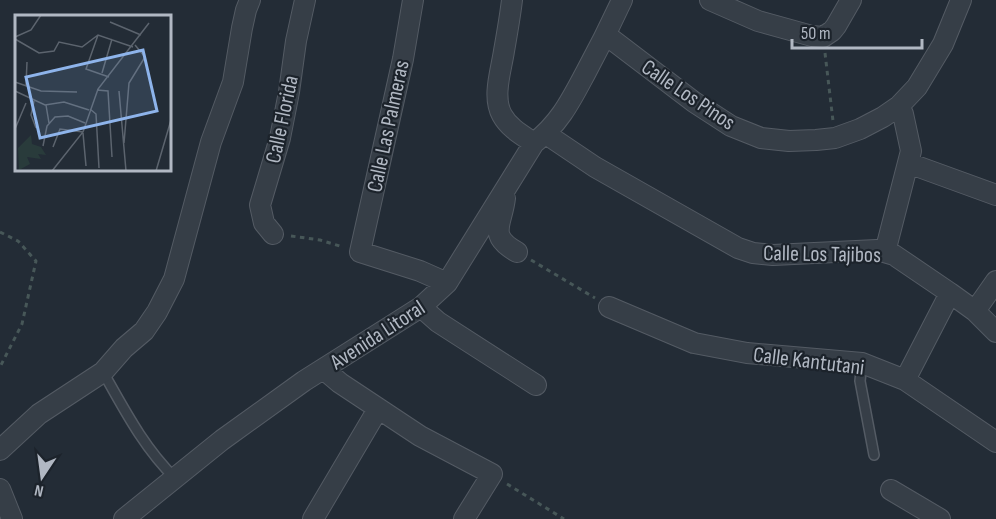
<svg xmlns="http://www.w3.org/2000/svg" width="996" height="519" font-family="'Sofia Sans Condensed',sans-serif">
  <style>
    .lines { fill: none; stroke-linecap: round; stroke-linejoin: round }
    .service-casing { stroke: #545b64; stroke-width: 12 }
    .minor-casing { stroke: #545b64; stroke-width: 22 }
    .path { stroke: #475758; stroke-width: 3; stroke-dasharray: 4.5 4.5; stroke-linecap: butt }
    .service { stroke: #363e47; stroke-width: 9 }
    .minor { stroke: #363e47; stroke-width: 20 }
    .labels { text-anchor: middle; stroke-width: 4.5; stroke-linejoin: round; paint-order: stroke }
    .street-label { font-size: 22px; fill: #b1b8c3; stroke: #1c232b }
    .inset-road { fill: none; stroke: #5c646e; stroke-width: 1.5 }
    .view { fill: #8eb4eb; fill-opacity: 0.15; stroke: #8eb4eb; stroke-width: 3 }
    .inset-edge { fill: none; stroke: #b1b8c3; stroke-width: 3 }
  </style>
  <rect width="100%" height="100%" fill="#232c36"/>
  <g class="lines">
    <!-- service casing -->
    <g class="service-casing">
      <path id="service" d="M862,363L860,381L874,455
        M103,372C124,409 144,448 175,478"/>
    </g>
    <!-- minor casing -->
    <g class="minor-casing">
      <path id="minor" d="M413,0L403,59L360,252L420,271L447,283
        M512,0C510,17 507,34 504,51C501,71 492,97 502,115C509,128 522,135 534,143
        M710,0L758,21L812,36L823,37L832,31L836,26L851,0
        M606,35L694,102L731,126L761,138L789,141L816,140L835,138L860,129L883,117L899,106L917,87L943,44L961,0
        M546,134L595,167L738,248L753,253L773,255L877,250L894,255L950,293L975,311L996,332
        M908,163L996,195
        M505,198C502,225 487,235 517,252
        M273,234L264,223L260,205L280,138L289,92L296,41L305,0
        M885,252L911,151L903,114L899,106
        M421,307L438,322L536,385
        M609,307L694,343L747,353L862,363L905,380L996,442
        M975,311L996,281
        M325,368L327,372L340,383L420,436L492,474L464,519
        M905,380L950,293
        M0,450L39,414L103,372L124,348L144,331L157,312L174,279L211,142L233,82L242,28L246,10L250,0
        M0,489L12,519
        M891,490L940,519
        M124,519L222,440L304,381L421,307L447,283L534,143C560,123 571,100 586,72C599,48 611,24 622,0
        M313,519L378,409"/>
    </g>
    <!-- path -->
    <path class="path" d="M825,53L833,121
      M0,232L18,241L36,261L22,324L0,367
      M291,236L320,240L343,247
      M531,260L595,298
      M507,484L564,519"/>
    <!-- service -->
    <use href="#service" class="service"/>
    <!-- minor -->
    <use href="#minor" class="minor"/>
  </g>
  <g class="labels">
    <!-- street labels -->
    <g class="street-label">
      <text transform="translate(689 94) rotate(34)" y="8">Calle Los Pinos</text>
      <text transform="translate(281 119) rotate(-78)" y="8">Calle Florida</text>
      <text transform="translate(387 126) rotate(-78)" y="8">Calle Las Palmeras</text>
      <text transform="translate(822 253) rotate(1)" y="8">Calle Los Tajibos</text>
      <text transform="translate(377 334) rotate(-33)" y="8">Avenida Litoral</text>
      <text transform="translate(809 360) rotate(7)" y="8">Calle Kantutani</text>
    </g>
  </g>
  <!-- overview -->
  <g transform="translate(15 15)">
    <rect width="156" height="156" fill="#232c36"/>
    <path d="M16,120L17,129L26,132L31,140L23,139L26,144L12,142L15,149L4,155L3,133Z" fill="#293b3b"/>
    <path class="inset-road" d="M95,7L126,20M83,20L71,54L94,62M0,22L16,15L26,0M0,24L24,38L39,36L44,27L67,32L83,20L118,32M87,58L97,24M0,67L26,76L62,77M11,70L12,47M82,75L93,76L97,142M0,76L30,90L49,87L74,95M104,76L111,156M19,86L16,100L21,113M31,90L34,108M75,94L81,99L84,153M0,114L11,88M68,118L71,151M109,128L114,68L130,42L120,30M28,131L32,111L40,102L53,101L70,108M38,132L45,114L68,117M37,156L68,117L83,74L134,8M141,156L156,105"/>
    <path class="view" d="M128,35L142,96L25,123L11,62Z"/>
    <rect width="156" height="156" class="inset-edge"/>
  </g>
  <!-- north arrow -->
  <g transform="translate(42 477) rotate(193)" stroke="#1c232b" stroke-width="4.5" paint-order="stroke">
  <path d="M0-4.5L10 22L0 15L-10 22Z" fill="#b1b8c3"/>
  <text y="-9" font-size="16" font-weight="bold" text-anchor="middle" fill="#b1b8c3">N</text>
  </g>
  <!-- scale -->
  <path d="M792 39v9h130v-9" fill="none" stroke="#b1b8c3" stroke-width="3"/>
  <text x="801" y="39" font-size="18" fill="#b1b8c3" stroke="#1c232b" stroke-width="4.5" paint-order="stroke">50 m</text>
</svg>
